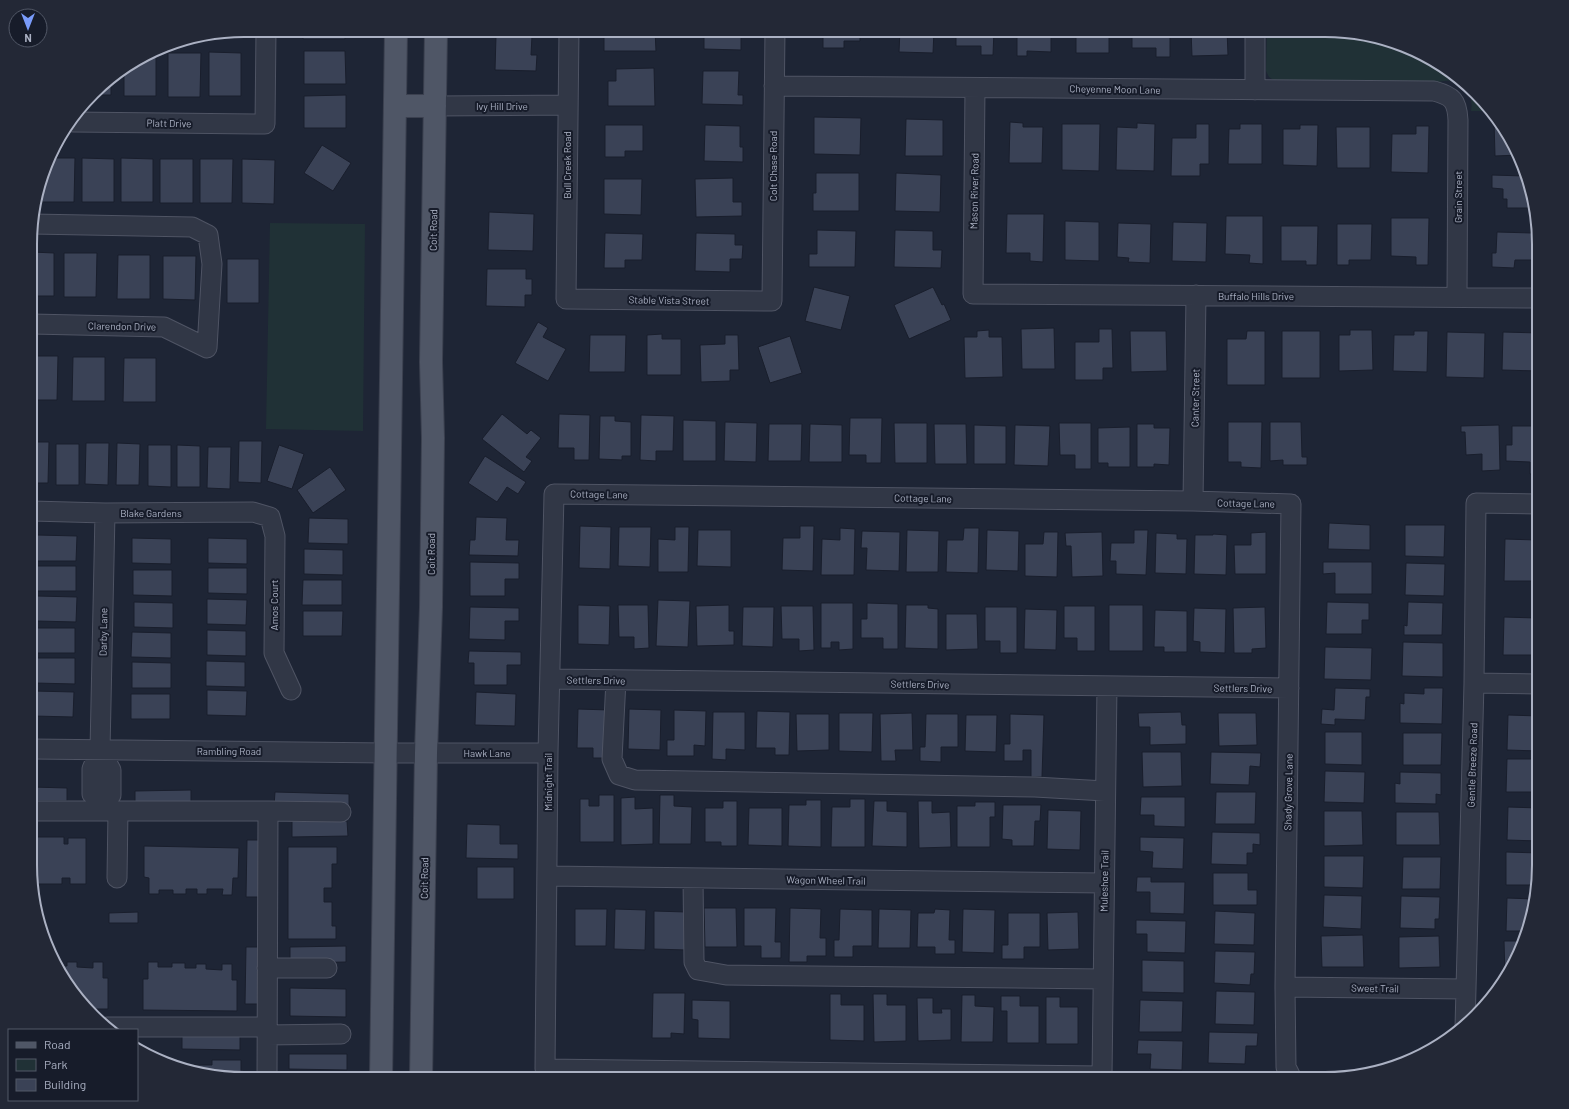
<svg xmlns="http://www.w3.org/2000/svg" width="1569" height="1109" font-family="Barlow,sans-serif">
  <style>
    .green { fill: #203136 }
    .building { fill: #3a4256; stroke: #191e2c }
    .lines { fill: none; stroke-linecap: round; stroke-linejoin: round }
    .minor-casing { stroke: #4f5464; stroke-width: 21 }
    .major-casing { stroke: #3b404f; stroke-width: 24 }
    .minor { stroke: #313746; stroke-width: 19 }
    .major { stroke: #4f5666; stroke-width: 22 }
    .labels { text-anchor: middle; stroke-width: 4; stroke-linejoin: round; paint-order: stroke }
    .street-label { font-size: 10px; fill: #abb1c3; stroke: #171c2a }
    .rim { fill: none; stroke: #abb1c3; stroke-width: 2 }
  </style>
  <rect width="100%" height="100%" fill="#1e2535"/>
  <!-- green -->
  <path class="green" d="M1267,30H1339L1407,46L1455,74L1486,103L1491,111H1471C1475,89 1457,75 1436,83L1275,81L1269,77L1266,71Z
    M270,223L365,224L363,431L266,429Z"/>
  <!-- building -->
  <path class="building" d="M303,30H345V39H303Z
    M604,30H655L656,51H604Z
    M704,30H741V50L704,49Z
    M823,30H860V41H844V48H823Z
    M900,30H934L933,53L899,52Z
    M956,30H994L993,55H981V46H956Z
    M1017,30H1051V52L1027,51V56H1017Z
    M1076,30H1109V53H1076Z
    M1132,30H1170V57H1156V48H1132Z
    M1191,30H1227L1228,55L1192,56Z
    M496,36H532L531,55H537L536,71L495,70Z
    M304,51H345L346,84H304Z
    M153,52H156V96H124V70Z
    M209,52L241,53V96H209Z
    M168,53H201L200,97H168Z
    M654,68L655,106H608V81H616V69Z
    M703,71H739L738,95H743V105L702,104Z
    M111,78V95H94L103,83Z
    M346,95V128H304V96Z
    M814,117L861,118L860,155L814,154Z
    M906,119L943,120V156H905Z
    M1494,120H1498L1517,149L1519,155L1495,156Z
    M1010,122L1023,123V127H1043L1042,163H1009Z
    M1137,123L1155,124L1154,171L1116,170L1117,127L1137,128Z
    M1062,124H1100L1099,171L1062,170Z
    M1196,124H1209V164H1200V176H1171L1172,138H1196Z
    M1240,124H1262V164H1228L1229,129H1240Z
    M605,125H643V151H625V157H605Z
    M705,125L740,126V147H743V162L704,161Z
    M1300,125H1318L1317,166L1283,165V129H1300Z
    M1416,126H1429L1428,173L1391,172L1392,134H1416Z
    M1336,127H1370V168H1337Z
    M322,145L351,163L333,191L304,173Z
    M50,158H75L74,202H42V182Z
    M82,158L114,159V202H82Z
    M121,158L153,159V202H121Z
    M160,159H193V203H160Z
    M200,159H233L232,203H200Z
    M242,159L275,160L274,204L242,203Z
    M816,173H859V211H813V193H816Z
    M896,173L941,175L940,212L895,211Z
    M1492,175L1524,176L1533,208H1507V199H1503V189L1492,188Z
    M733,178V202H742V216L696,217L695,179Z
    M604,179H642L641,215L604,214Z
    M489,212L534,214L533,251L488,250Z
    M1007,214H1044L1043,262L1030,261V253H1006Z
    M1226,216H1263V264L1249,263L1250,255L1225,254Z
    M1391,218H1429L1428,265H1416V257L1391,256Z
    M1065,221L1099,222V261L1065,260Z
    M1173,222L1207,223L1206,262L1172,261Z
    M1118,223L1151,224L1150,263L1128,262L1129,258L1117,257Z
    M1337,224H1372L1371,260H1349V265H1337Z
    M1281,226H1318L1317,265H1306V261H1281Z
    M817,230L856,231L855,267H809V254H817Z
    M895,230L933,231V250H942L941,268L894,267Z
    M1497,232L1532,233V260H1515L1514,268L1492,267V253H1496Z
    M605,233L643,234L642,260H625V268H604Z
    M696,233L735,234V245H743L742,259H730V272L695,271Z
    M32,252L54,253V296H32Z
    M64,253H97L96,297H64Z
    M118,255H150V299H117Z
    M163,256H196L195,300L163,299Z
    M227,259H259V303H227Z
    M487,269H526V279H532V295H525V307L486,306Z
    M814,287L850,296L841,330L805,321Z
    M933,287L942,305L944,304L951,320L909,339L894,305Z
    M538,322L548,328L543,337L566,349L548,381L515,363Z
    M1054,328L1055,369H1022L1021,329Z
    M1099,329H1112L1113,368H1103V380H1075V342H1099Z
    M989,330V337H1002L1003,377L965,378L964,337H977V331Z
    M1350,330H1372L1373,370L1339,371V335H1350Z
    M1130,331H1166L1167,371L1131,372Z
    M1247,331H1265V385H1227V339H1246Z
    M1282,331H1320V378H1282Z
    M1414,331H1428L1427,372L1393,371L1394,335H1414Z
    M1447,332L1485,333L1484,378L1446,377Z
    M1503,332L1539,333L1538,371L1502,370Z
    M662,334V339H681V375H647V335Z
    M590,335H626L625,372H589Z
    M725,335H738L739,370H730V381L701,382L700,345L725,344Z
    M790,336L802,373L770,383L758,347Z
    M32,356H58L57,400H32Z
    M73,357H105V401H72Z
    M124,358H156V402H123Z
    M502,414L527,434L531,430L541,438L526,457L532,461L524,472L482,439Z
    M559,414L590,415L589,460H574V448H558Z
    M641,415L674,416L673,451H656V461L640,460Z
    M600,416H615V421L631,422V456H622V460L599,459Z
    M850,418H882L881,463H866V455H849Z
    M683,420L716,421V461H683Z
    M725,422L757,423L756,462L724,461Z
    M1228,422H1262L1261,468L1241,467V462H1228Z
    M1270,422H1301L1302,457H1307V465H1283V460L1270,461Z
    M894,423H927V463H895Z
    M1059,423H1091V469H1075V455H1060Z
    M769,424H802L801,461H768Z
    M810,424L842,425V462H809Z
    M934,424H966L967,464H935Z
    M1137,424H1154V428H1170L1169,465L1154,464V467H1137Z
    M974,425L1006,426V464H974Z
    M1015,425L1050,426L1048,466L1014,465Z
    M1499,425L1500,470L1482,471V454L1466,455L1465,432H1461V426Z
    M1512,426H1539V474H1530V462L1506,461V445H1512Z
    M1130,427V467H1108V463H1098V428Z
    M239,441H262L261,483L238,482Z
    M32,442H49L48,483H32Z
    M86,443H109L108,485L85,484Z
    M117,443L140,444L139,485H116Z
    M56,444H79V485H56Z
    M148,445H171V487L148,486Z
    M177,445L200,446V487H177Z
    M279,445L304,454L292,489L267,481Z
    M208,447H231L230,489L207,488Z
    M485,456L526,482L518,494L507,487L497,502L468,483Z
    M330,467L346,490L313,513L297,490Z
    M476,517L507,518L506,540H519L518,556L469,555L470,540H475Z
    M309,518L348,519V544L308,543Z
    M1329,523L1370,525V550L1328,549Z
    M1405,525H1445L1444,557L1405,556Z
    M580,526L611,527L610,569L579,568Z
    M800,526H814L813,571L782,570L783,538H800Z
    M619,527H651L650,567L618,566Z
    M675,527H689L688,572H658V539L675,540Z
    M840,528L855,529L854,575H821L822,539L840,540Z
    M964,528H979L978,573L946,572L947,540H963Z
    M698,530H731V567L697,566Z
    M907,530L939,531L938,572H906Z
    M987,530L1019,531L1018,571L986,570Z
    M1134,530H1148L1146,575L1116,574V561H1110L1111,543H1134Z
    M862,531L900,532L899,571L866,570L867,548H861Z
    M1044,532H1058L1057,577L1025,576V544H1043Z
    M1102,532L1103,576L1072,577L1071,546H1066L1065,533Z
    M1266,532V574H1235L1234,545H1251V533Z
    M1156,533L1177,534V539H1187L1186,574L1155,573Z
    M1213,534L1227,535L1226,575L1194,574L1195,535H1213Z
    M37,535L77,536L76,561H37Z
    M132,538L171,539V564L132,563Z
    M208,538L247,539V564L208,563Z
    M1505,539L1537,540L1536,581H1504Z
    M304,549L343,550V575L304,574Z
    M470,562L519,563V579H505V596H470Z
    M1323,562H1372V594H1335V573L1323,574Z
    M1406,563L1445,564L1444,596L1405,595Z
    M37,566H76V591H37Z
    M208,568H247V594L208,593Z
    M133,570H172V596L133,595Z
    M303,580H342V605H302Z
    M37,596L77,597L76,622L37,621Z
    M207,599L247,600L246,625L207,624Z
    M658,600L690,601L688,647L656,646Z
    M134,602L173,603V628L134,627Z
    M1327,602L1369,603V620H1362V634H1326Z
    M1408,602L1443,603L1442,635H1404V625L1407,626Z
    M821,603H853V649L839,650V642H831V648H821Z
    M867,603L898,604V649H883V638H861V619H867Z
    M578,605L610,606L609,645L578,644Z
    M618,605H648L649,648L634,649V637H619Z
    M729,605V631H734V645L697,646L696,606Z
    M906,605H928V608L938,609V649L905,648Z
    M1109,605H1143V651H1109Z
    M781,606H813L814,650L799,651V639H782Z
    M1064,606H1095V651H1077V638H1064Z
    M470,607L519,608V621H505V640L469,639Z
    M743,607H774L773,647L742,646Z
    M985,607H1017V653H1000V641H985Z
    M1265,607L1266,648L1252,649V653H1234L1233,608Z
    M1194,608L1226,609L1225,653L1200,652V642L1193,641Z
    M1025,609L1057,610L1056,650L1024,649Z
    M1155,610L1187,611V652H1164V647H1154Z
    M303,611H343L342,636H303Z
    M946,614H977L978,649L946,650Z
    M1504,617L1536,618V655H1503Z
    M36,628H75V653H35Z
    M207,630L246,631V656L207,655Z
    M132,632L171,633V658L131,657Z
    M1403,642L1443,643V677L1402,676Z
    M1325,647L1372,648L1371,680L1324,679Z
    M469,651L521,652V665H507V685H474V663H468Z
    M36,658H75V684L35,683Z
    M206,661L245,662V687L206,686Z
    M132,662L171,663V688H132Z
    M1335,688L1370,689V697H1366L1365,720L1335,719V725L1321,724L1322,709L1334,710Z
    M1424,688H1443L1442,724L1400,723V703L1404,704V693L1424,694Z
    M207,690L247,691L246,716L207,715Z
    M34,691L74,692L73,717L34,716Z
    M476,692L516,694L515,726L475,725Z
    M131,694H170V719H131Z
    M578,709L609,710V758H593V748H577Z
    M629,709L661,710L660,750L628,749Z
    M674,710L706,711L705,746L694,745V756H667V740H674Z
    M757,711L790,712L789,755H775V748H756Z
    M713,712H745V750L726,749V760L712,759Z
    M1181,712L1182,725H1186V744L1150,745V727H1139L1138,713Z
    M839,713H873L872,752L839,751Z
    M912,713L913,750H895L896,761H881L880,714Z
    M1218,713H1256L1257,745L1219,746Z
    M796,714H829V750L797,751Z
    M926,714H958V747H941V762L920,761V747H925Z
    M1010,714L1044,715L1042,777H1031V750H1023V761H1004V744H1010Z
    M966,715H997L996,752L965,751Z
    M1508,715L1539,716V751L1507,750Z
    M1325,732H1362V765L1325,764Z
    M1403,733H1442L1441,765H1403Z
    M1142,752H1181L1182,786L1143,787Z
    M1211,752L1261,753L1260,767L1250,766L1249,785L1210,784Z
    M1507,759H1539V792H1506Z
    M1325,771L1365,772L1364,803L1324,802Z
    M1400,772L1441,773V795L1436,794V804L1395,803V783L1400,784Z
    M32,787L67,788V801H32Z
    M191,790V805L135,806V791Z
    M275,792L349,794V807L274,806Z
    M1216,792H1256L1255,824H1215Z
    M599,795H614V842H580V799H589V806H599Z
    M660,795H674V806L692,807L691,844H659Z
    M635,797V809L653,808V844L621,845V798Z
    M1141,797H1185V827L1154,826V815H1140Z
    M850,799H865V847H831L832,807H850Z
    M806,800H821V847L788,846L789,805H806Z
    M723,801H737V846H721V842H705V808H723Z
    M874,801H887V811L907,812V847L872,846Z
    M918,801H932V813L950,812L951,847L919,848Z
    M975,802H995V817H990V847H957V806H975Z
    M1003,805H1041L1040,821H1035L1034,846H1012V840L1002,839Z
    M1508,807L1539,808V841L1507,840Z
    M749,808H782V846L748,845Z
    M1048,810L1081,811L1080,850L1047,849Z
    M1324,811H1362L1363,845L1324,846Z
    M1396,812H1439L1440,845H1396Z
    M292,821H347L348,836L292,837Z
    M467,824L500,825V844H518V859L466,858Z
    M1212,832L1260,833V845L1253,844V853H1247V865L1211,864Z
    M32,837V844H37V837H64V844H68V838H86V884H70V878H62V884H37V878H32Z
    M1140,837L1184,838L1183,869L1152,868L1153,852L1140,851Z
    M247,840H261L260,897H246Z
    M144,846L239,848L238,878H233L232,895H222L223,889H207V894H197V889H186V894H173V890H159V894H149V878L144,877Z
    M288,847H337V864H332V888H324V902H332V926H336V939H288Z
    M1506,852L1539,853V879L1537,885H1506Z
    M1324,856H1364L1363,888L1324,887Z
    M1403,857H1441L1440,889H1402Z
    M477,867H514V899H477Z
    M1213,873H1248V890H1257V905H1213Z
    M1137,877H1151V882H1185L1184,914L1150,913V892H1136Z
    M1324,895L1362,896L1361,929L1323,927Z
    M1401,896L1440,897L1439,919H1435V929L1400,928Z
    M1507,898L1534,899L1526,931H1506Z
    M704,908H736L737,947H705Z
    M744,908H776L775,942H781V958H761V946H744Z
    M790,908L821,909L820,938H826V956H807V962H789Z
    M575,909H607L606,946H575Z
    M615,909L646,910L645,950L614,949Z
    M840,909L872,910V946H853V957H834V940H839Z
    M879,909L911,910L910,948H878Z
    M935,909L950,910L949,940H955V954H935V947H917L918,913H934Z
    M963,909L995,910L994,953L962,952Z
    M654,911L686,912V950L654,949Z
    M1215,911L1255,913L1254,945L1214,944Z
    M138,912V923H109V913Z
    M1078,912L1079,949L1048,950L1047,913Z
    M1008,913H1040V947H1024V959H1002V945H1008Z
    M1136,920L1186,921L1185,953L1147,952V934H1136Z
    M1363,935L1364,967H1322L1321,936Z
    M1439,936L1440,967L1399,968V937Z
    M1504,941H1524L1523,947L1506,976H1505Z
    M346,946V962L290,963V947Z
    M246,947H260L259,1004H245Z
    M1215,951L1255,952L1254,974H1251L1250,985L1214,983Z
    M1142,960L1184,961V993L1142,992Z
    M67,962H77V967L93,968V962H103V978H108V1009H91L59,972L57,966H67Z
    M148,962H158V967H172V963H185V968H196V964H206V969L222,970V964H232V980H237V1011L143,1010V979H148Z
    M290,988L346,989V1017L290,1016Z
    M1216,991L1255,992L1254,1025L1215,1024Z
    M653,993H685L684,1034L671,1033V1038H652Z
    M830,994H841V1005H864V1041L830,1040Z
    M873,994H887V1005H906V1041L874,1042Z
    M962,995H975V1006L994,1007L993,1042H961Z
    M1001,996H1020V1006H1039V1043H1007V1011H1001Z
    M1046,997H1060V1007H1078V1044H1046Z
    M917,998H933V1013H942L941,1009H951V1040L918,1041Z
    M692,1000L730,1001V1039L698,1038V1020L692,1019Z
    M1140,1000L1183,1001L1182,1032H1139Z
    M1209,1032L1258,1033L1257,1046H1246L1245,1064L1208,1063Z
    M182,1033L240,1034V1050L182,1049Z
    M1138,1040L1183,1041L1182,1070L1150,1069L1151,1054H1137Z
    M289,1054H347V1070L289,1069Z
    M212,1060H241V1079H230L194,1070V1065H212Z
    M1212,1072L1244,1073V1079H1212Z"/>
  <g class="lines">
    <!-- minor casing -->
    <g class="minor-casing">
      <path id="minor" d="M569,30L566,299L772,301L775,30
        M774,86L1434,91C1452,96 1457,100 1458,120L1457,296
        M975,88L973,294L1539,298
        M1255,90V30
        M435,106L568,105
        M73,122L265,124L266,30
        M32,224L192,227L208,235L212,264L207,348L164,327L32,324
        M1193,501L1196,295
        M32,511L105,513L253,512L270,517L275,536L274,653L291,690
        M550,679L1289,688
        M616,680L612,759L619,775L635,780L1035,787L1105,791
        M1474,683L1539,684
        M1107,686L1102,1076L545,1069L548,753L554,494L1193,501L1291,504L1285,987L1286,1067L1292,1079
        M32,749L386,753H548
        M100,750L111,770V795L101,802
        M32,811H101V802L92,794V769L100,750L105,513
        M101,811H268
        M548,876L1104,883
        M117,878L118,811
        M693,878L694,962L698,970L726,975L1103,979
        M267,968H327
        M1285,987L1465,989
        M107,1027H267
        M1465,1027L1474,683L1476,503L1539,504
        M267,1035L341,1034
        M267,1079L268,811L341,812"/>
    </g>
    <!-- major casing -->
    <g class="major-casing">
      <path id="major" d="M395,106H435
        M381,1079L396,30
        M421,1079L426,753L431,607L433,438L431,362L436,30"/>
    </g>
    <!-- minor -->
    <use href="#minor" class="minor"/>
    <!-- major -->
    <use href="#major" class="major"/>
  </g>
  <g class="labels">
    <!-- street labels -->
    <g class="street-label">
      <text transform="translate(1115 89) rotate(1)" y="4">Cheyenne Moon Lane</text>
      <text x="502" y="110">Ivy Hill Drive</text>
      <text transform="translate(169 123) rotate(1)" y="4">Platt Drive</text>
      <text transform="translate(567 165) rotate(-90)" y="4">Bull Creek Road</text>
      <text transform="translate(773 166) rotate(-90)" y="4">Colt Chase Road</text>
      <text transform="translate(974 191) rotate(-89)" y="4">Mason River Road</text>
      <text transform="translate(1458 197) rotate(-90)" y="4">Grain Street</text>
      <text transform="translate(433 230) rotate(-89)" y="4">Coit Road</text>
      <text x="1256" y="300">Buffalo Hills Drive</text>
      <text transform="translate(669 300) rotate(1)" y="4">Stable Vista Street</text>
      <text transform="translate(122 326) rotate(1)" y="4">Clarendon Drive</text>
      <text transform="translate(1195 398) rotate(-89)" y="4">Canter Street</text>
      <text transform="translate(599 494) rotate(1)" y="4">Cottage Lane</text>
      <text transform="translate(923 498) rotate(1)" y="4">Cottage Lane</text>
      <text transform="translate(1246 503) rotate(1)" y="4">Cottage Lane</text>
      <text x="151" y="517">Blake Gardens</text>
      <text transform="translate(431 554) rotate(-90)" y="4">Coit Road</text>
      <text transform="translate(274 605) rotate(-90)" y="4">Amos Court</text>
      <text transform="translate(103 632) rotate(-89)" y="4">Darby Lane</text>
      <text transform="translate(596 680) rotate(1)" y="4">Settlers Drive</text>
      <text transform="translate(920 684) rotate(1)" y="4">Settlers Drive</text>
      <text transform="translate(1243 688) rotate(1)" y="4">Settlers Drive</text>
      <text x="229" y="755">Rambling Road</text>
      <text x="487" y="757">Hawk Lane</text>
      <text transform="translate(1472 765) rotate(-88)" y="4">Gentle Breeze Road</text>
      <text transform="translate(548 782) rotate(-90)" y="4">Midnight Trail</text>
      <text transform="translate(1288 792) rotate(-89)" y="4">Shady Grove Lane</text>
      <text transform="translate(424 878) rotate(-89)" y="4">Coit Road</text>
      <text transform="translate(826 880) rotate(1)" y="4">Wagon Wheel Trail</text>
      <text transform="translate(1104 881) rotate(-89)" y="4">Muleshoe Trail</text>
      <text transform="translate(1375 988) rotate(1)" y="4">Sweet Trail</text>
    </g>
  </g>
  <!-- crop -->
  <path d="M0 0H1569V1109H0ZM244 37H1325A207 207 0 0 1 1532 244V865A207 207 0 0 1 1325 1072H244A207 207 0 0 1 37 865V244A207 207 0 0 1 244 37Z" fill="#232836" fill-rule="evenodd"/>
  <path class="rim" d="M244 37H1325A207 207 0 0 1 1532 244V865A207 207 0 0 1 1325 1072H244A207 207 0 0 1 37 865V244A207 207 0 0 1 244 37Z"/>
  <!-- legend -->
  <rect x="8" y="1029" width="130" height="72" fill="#171c2a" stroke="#525867"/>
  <rect x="16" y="1042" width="20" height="6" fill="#4f5666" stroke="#525867"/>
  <text x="44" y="1049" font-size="12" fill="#abb1c3">Road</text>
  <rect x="16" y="1059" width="20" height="12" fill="#203136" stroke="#525867"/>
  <text x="44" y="1069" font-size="12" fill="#abb1c3">Park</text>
  <rect x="16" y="1079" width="20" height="12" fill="#3a4256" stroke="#525867"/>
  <text x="44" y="1089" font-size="12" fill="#abb1c3">Building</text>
  <!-- north arrow -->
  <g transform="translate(28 28) rotate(180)"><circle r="19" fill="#171c2a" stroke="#525867"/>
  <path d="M0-3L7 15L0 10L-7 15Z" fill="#799bfa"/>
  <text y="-6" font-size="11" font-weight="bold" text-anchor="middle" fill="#abb1c3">N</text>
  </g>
</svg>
